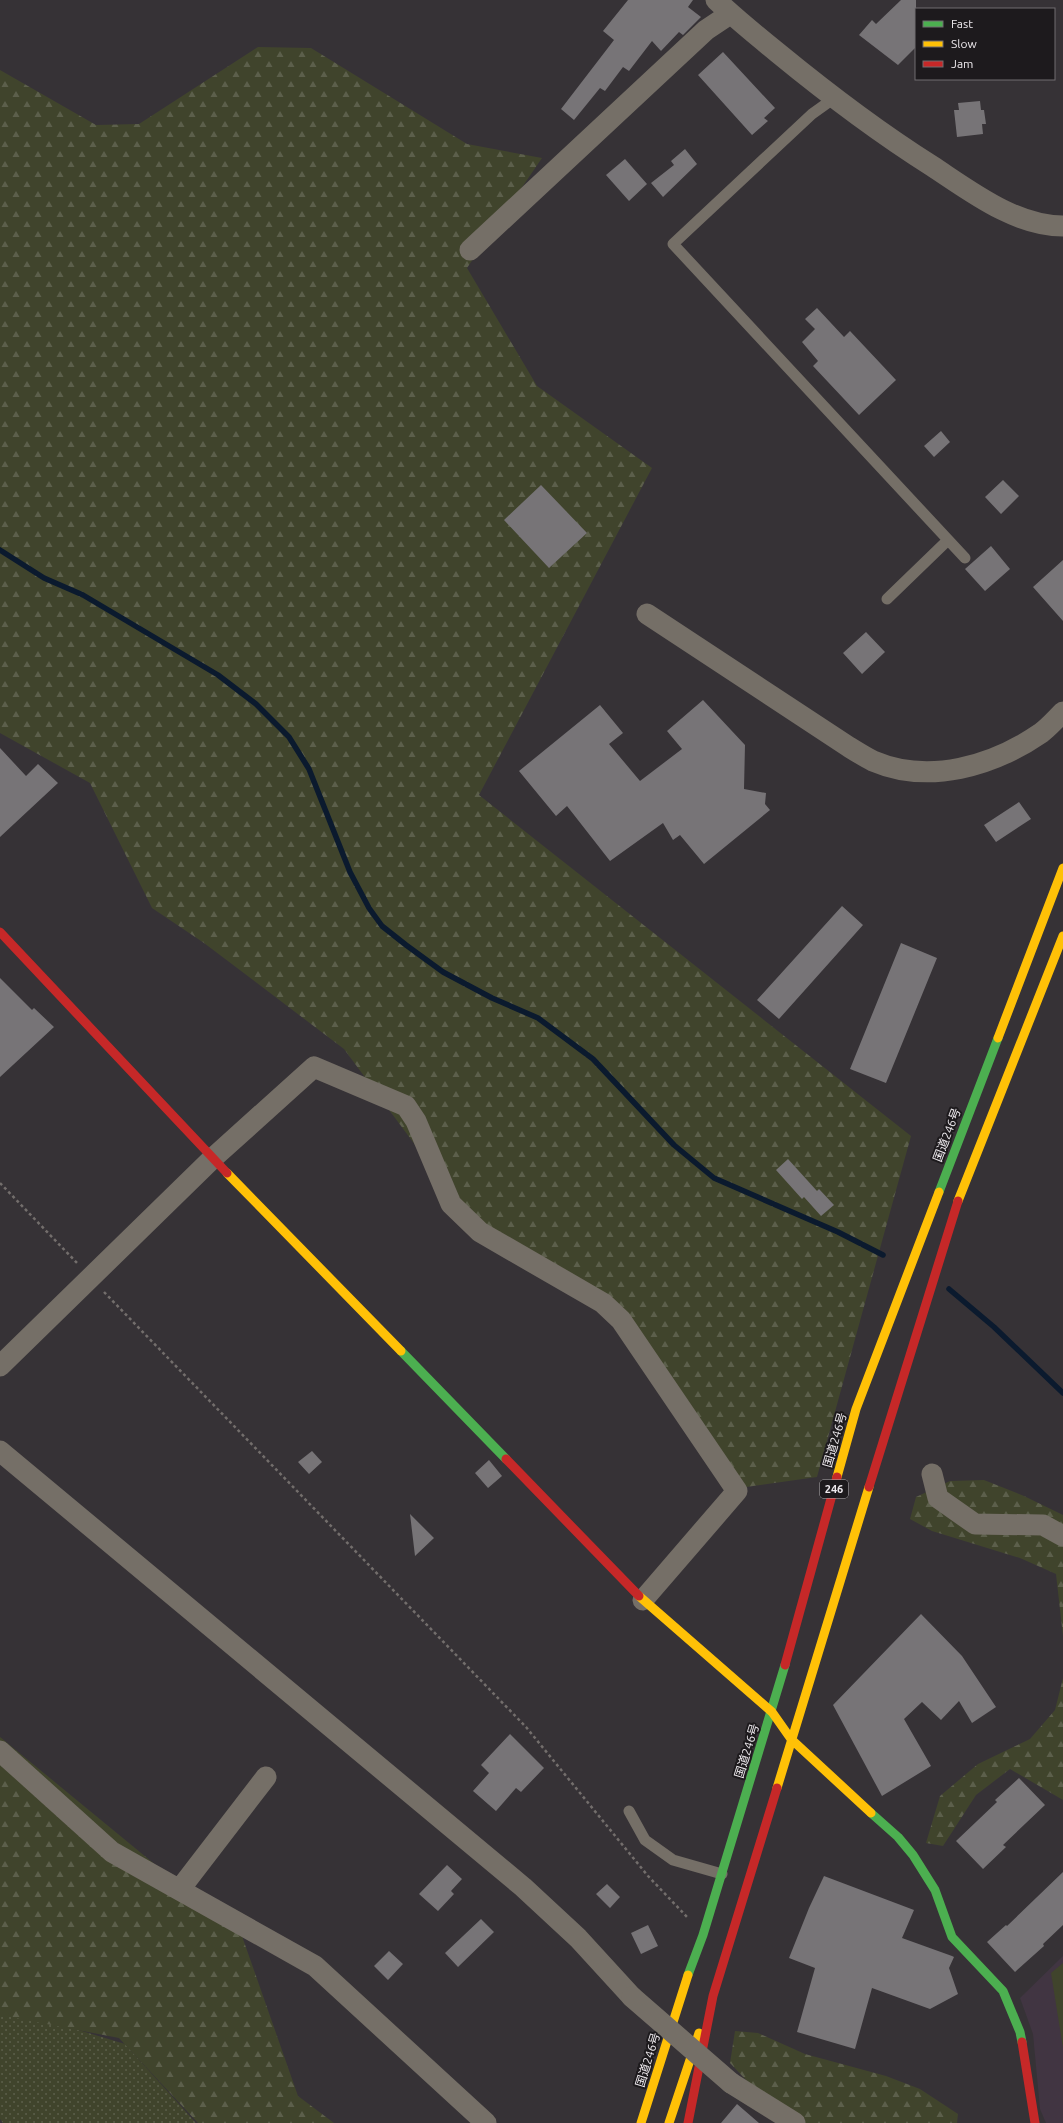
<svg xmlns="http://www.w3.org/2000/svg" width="1063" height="2123" font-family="Ubuntu,'Noto Sans JP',sans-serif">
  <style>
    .education { fill: #413542 }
    .grass { fill: url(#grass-dots) }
    .forest { fill: url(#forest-firs) }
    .garden { fill: #40442c }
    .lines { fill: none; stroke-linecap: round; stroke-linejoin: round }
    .stream { stroke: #0b1a2e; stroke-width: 5.5 }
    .building { fill: #777477 }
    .path { stroke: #736e6c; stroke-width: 2.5; stroke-dasharray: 3 3; stroke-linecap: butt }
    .lane { stroke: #756f67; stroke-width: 11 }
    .street { stroke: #756f67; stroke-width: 21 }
    .fast { stroke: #4caf50; stroke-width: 9 }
    .slow { stroke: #ffc107; stroke-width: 9 }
    .jam { stroke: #c62828; stroke-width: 9 }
    .street-bridge { stroke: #756f67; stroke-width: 21 }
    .labels { text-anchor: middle; stroke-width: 4; stroke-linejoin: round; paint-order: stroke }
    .shield { fill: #1d1a1d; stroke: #afacaf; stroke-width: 1 }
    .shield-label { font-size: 11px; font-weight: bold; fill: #eeeaee }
    .street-label { font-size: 12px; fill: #eeeaee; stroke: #1d1a1d }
  </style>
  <defs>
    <pattern id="grass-dots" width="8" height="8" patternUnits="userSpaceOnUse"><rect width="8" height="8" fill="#40442c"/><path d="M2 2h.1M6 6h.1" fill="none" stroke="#5c5f4b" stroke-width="1.8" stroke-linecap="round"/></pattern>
    <pattern id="forest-firs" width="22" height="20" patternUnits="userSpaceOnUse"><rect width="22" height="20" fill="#40442c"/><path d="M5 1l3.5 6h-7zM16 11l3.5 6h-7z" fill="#5c5f4b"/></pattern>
  </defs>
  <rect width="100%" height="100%" fill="#363236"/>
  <!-- education -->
  <path class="education" d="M1063,1956V2123H1046L1040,2109L1033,2034L1020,1998Z"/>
  <!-- grass -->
  <path class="grass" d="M2,2007L125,2044L196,2123H3L0,2119V2009Z"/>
  <!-- forest -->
  <path class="forest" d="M258,47L311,48L467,144L542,158L467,268L537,386L652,468L479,795L911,1136L817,1477L739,1488L616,1316L464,1211L344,1049L204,943L152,908L90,783L0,733V70L96,125L139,124Z
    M984,1480L1024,1496L1063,1515V1636L1056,1574L1020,1558L932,1531L910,1519L916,1497L950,1481Z
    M1063,1678V1800L1010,1769L976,1795L943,1846L926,1843L940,1796L978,1764L1030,1739L1055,1710Z
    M0,1737L242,1936L298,2096L334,2123H198L119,2038L0,2015Z
    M735,2031L758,2033L805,2054L886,2076L920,2089L958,2114L957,2123H802L762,2097L730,2063Z"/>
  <!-- garden -->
  <path class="garden" d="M1063,1963V2048L1051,1973Z"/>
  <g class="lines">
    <!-- stream -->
    <path class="stream" d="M0,550L44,578L83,595L218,675L256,704L289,737L309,769L350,872L369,908L382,926L406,945L443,972L492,998L538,1018L593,1059L674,1145L714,1178L838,1232L883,1255
      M949,1289L994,1327L1063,1393"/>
  </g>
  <!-- building -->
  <path class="building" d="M628,0H693L688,7L701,17L683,35L679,32L661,51L652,41L629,71L623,67L605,91L600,88L574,120L561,109L614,40L603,31Z
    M901,0H916V47L898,65L859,35L872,20L876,24Z
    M723,52L775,108L764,118L768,121L752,135L698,75Z
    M980,101L981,110H984L986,124H982L983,134L957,137L954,110H959L958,103Z
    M685,149L697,164L663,197L651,183L674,165L671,161Z
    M625,159L647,184L629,201L606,175Z
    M817,308L844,337L850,331L896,380L859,415L813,366L818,361L802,342L815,329L805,319Z
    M941,431L950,442L934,457L924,446Z
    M1003,480L1019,496L1001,514L985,497Z
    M541,485L587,533L549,568L504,520Z
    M991,546L1010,569L985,591L965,569Z
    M1063,560V621L1033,587Z
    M866,632L885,652L862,674L843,653Z
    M703,700L745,745L744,789L766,793L765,804L770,810L704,864L680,835L673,840L663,823L610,861L567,806L556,816L519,771L600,705L623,733L609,744L640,781L682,749L667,731Z
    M0,748L26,776L38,764L58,783L0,837Z
    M1019,802L1031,819L996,842L984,825Z
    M842,906L863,925L779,1019L757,1000Z
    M901,943L937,958L886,1083L850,1069Z
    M0,978L32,1010L34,1008L54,1027L0,1077Z
    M788,1159L817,1191L819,1189L834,1205L821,1216L804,1197L802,1199L776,1170Z
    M312,1451L322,1462L309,1474L298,1462Z
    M489,1460L502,1476L488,1488L475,1473Z
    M410,1514L434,1538L415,1556Z
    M921,1614L962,1656L996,1707L972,1723L959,1701L941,1720L922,1702L904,1719L931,1766L882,1796L833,1705Z
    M510,1734L544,1768L521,1792L516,1788L496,1811L473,1791L489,1773L481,1765Z
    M1019,1778L1045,1805L1003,1845L1006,1847L983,1869L956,1841L997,1802L995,1800Z
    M447,1865L462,1879L451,1891L454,1894L438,1911L419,1894Z
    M1063,1872V1925L1043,1944L1044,1946L1015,1972L987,1942L1006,1925L1007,1926Z
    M824,1876L914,1910L902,1938L952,1956L954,1957L949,1968L958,1994L930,2009L872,1988L855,2049L797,2032L815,1968L789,1958L809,1908Z
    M607,1884L620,1897L610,1908L596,1894Z
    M481,1919L494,1932L458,1967L445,1953Z
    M648,1925L658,1946L641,1954L631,1933Z
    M389,1951L403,1964L388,1980L374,1966Z
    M737,2104L759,2123H721Z"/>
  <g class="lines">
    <!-- path -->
    <path class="path" d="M0,1183L77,1263
      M104,1292L526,1727L648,1876L688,1918"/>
    <!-- lane -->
    <path class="lane" d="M833,99L812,114L673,244L965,558
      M887,599L948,540
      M629,1811L645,1840L673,1860L722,1874"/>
    <!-- street -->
    <path class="street" d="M716,0C736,19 757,36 778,53C828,94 878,132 932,166C970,191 1015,226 1063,226
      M470,250L706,30L730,14
      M647,614L849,747C857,752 865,757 873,761C929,785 993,766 1041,733C1049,727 1056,719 1063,712
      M0,1366L213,1158L314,1067L406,1106L416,1121L451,1204L480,1232L603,1303L621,1320L737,1491L643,1600
      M0,1451L523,1887L578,1938L632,1997
      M932,1474L938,1498L975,1524L1043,1525L1063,1536
      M0,1751L112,1852L315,1966L486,2123
      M180,1889L266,1777
      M731,2083L795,2123"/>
    <!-- fast -->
    <path class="fast" d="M939,1192L998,1038
      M401,1351L506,1459
      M871,1813L898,1837L913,1855L935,1890L952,1937L1003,1991L1020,2032L1022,2042
      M688,1975L703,1935L785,1665"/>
    <!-- slow -->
    <path class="slow" d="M998,1038L1063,868
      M227,1173L401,1351
      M958,1201L1063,936
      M837,1477L856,1409L939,1192
      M639,1596L772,1712L791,1739L871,1813
      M777,1788L869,1487
      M641,2123L688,1975
      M669,2123L699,2033"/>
    <!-- jam -->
    <path class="jam" d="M0,932L227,1173
      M506,1459L639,1596
      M869,1487L958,1201
      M785,1665L837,1477
      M1022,2042L1035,2123
      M688,2123L713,1996L777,1788"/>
    <!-- street-bridge -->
    <path class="street-bridge" d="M632,1997L731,2083"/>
  </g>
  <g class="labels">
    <!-- shield labels -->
    <rect class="shield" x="820" y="1480" width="28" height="18" rx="3"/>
    <g class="shield-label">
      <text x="834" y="1493">246</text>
    </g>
    <!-- street labels -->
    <g class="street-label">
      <text transform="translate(947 1135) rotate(-69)" y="4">国道246号</text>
      <text transform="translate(835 1440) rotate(-74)" y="4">国道246号</text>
      <text transform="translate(747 1751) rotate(-73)" y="4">国道246号</text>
      <text transform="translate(648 2060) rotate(-73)" y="4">国道246号</text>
    </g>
  </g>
  <!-- legend -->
  <rect x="915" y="8" width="140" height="72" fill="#1d1a1d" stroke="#716d71"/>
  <rect x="923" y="21" width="20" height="6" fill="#4caf50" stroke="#716d71"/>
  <text x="951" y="28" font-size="12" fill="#eeeaee">Fast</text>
  <rect x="923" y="41" width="20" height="6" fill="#ffc107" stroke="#716d71"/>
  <text x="951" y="48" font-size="12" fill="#eeeaee">Slow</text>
  <rect x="923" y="61" width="20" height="6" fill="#c62828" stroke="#716d71"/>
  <text x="951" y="68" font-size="12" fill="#eeeaee">Jam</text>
</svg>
